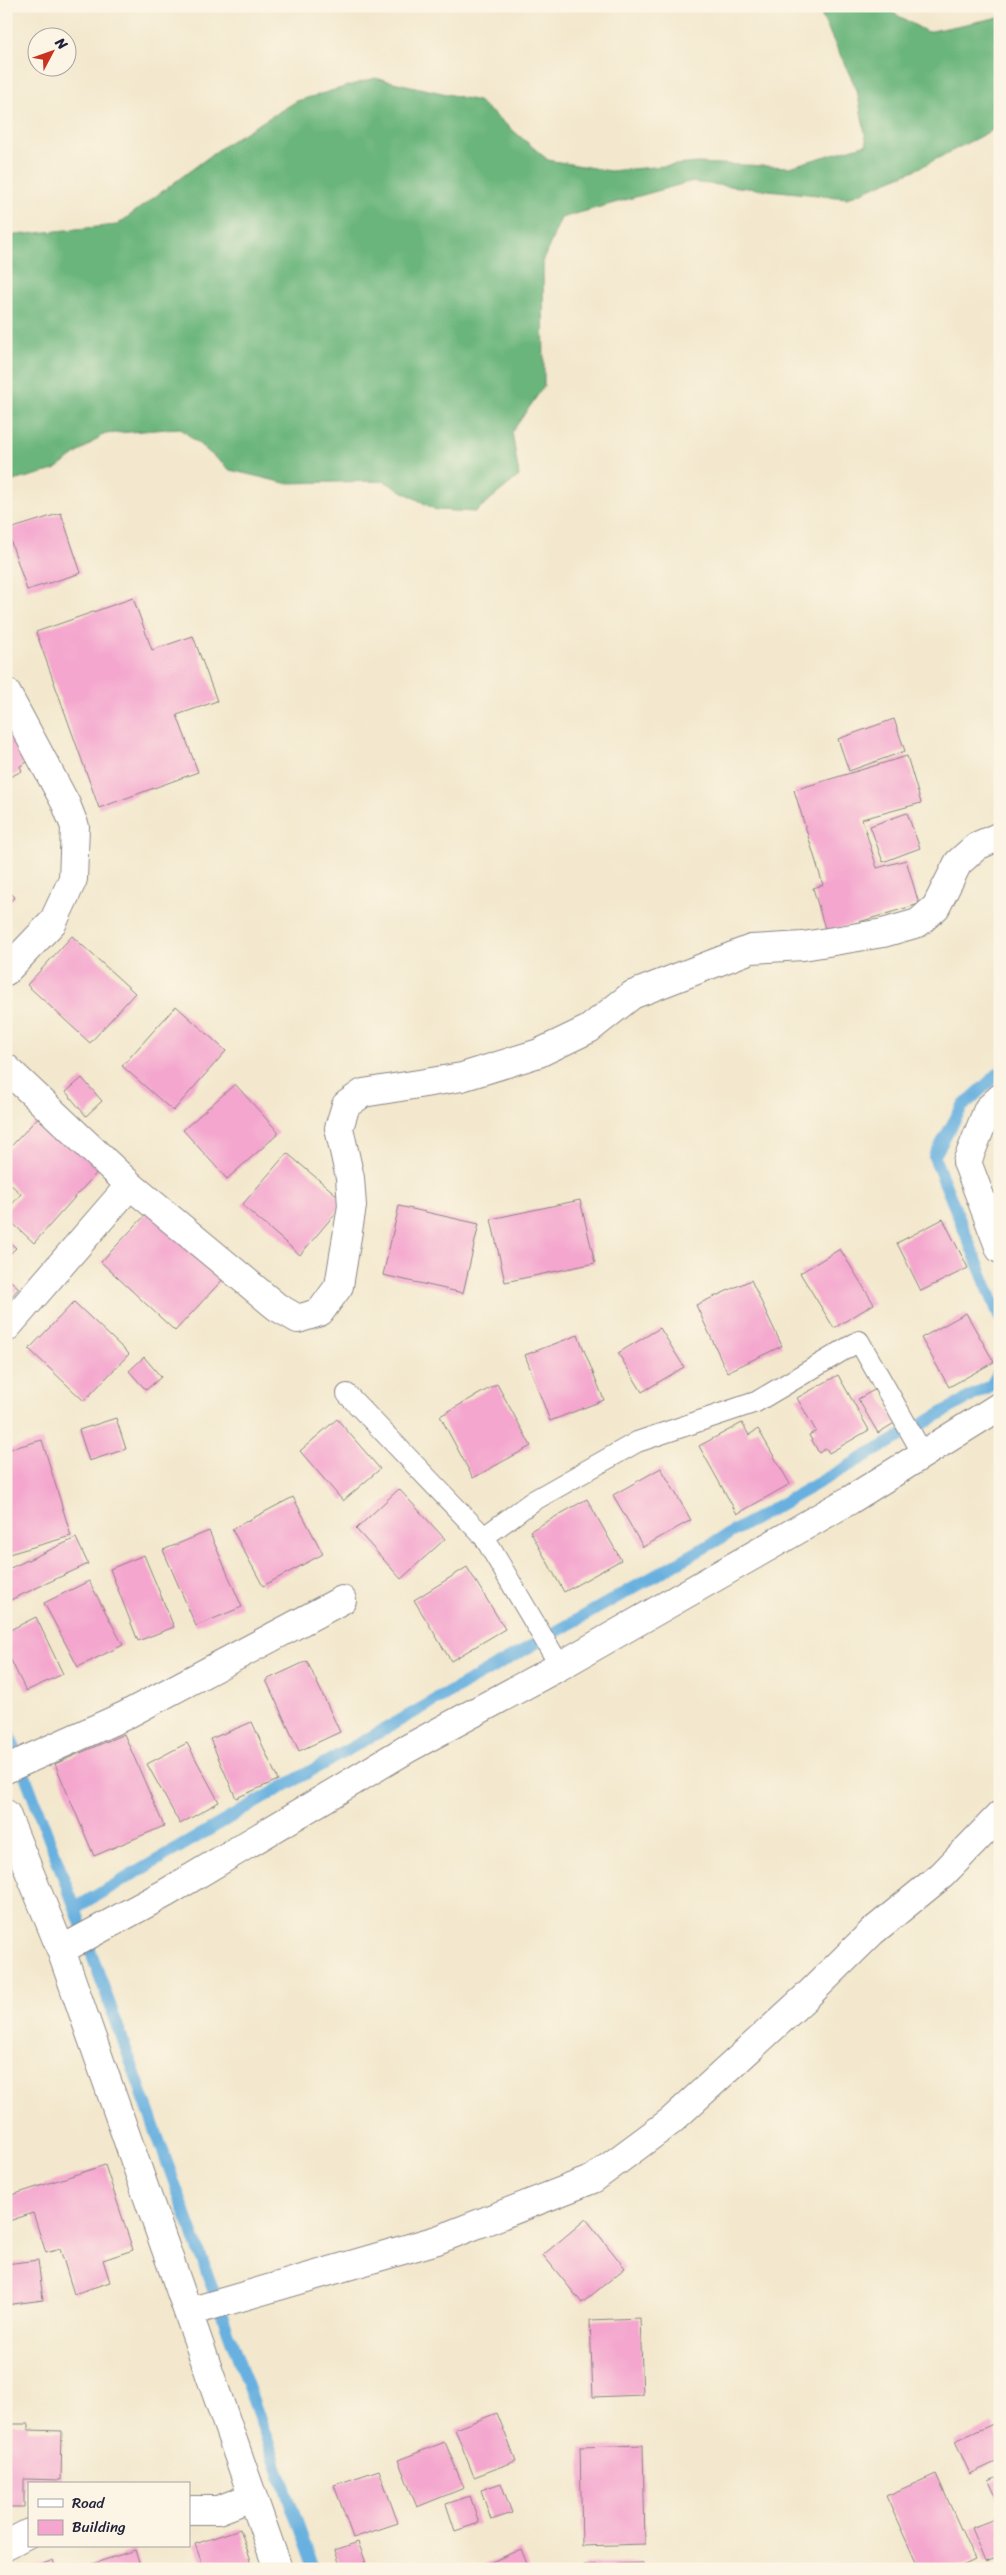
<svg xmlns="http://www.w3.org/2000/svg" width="1006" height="2575" font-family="Sriracha,sans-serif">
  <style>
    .forest { fill: #6bb57c; stroke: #466c5c }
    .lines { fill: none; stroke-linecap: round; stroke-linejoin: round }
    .stream { stroke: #67b0df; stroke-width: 12 }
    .building { fill: #f4a6ce }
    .service-casing { stroke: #8a8584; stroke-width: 22 }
    .minor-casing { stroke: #8a8584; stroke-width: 30 }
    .tertiary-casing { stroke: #8a8584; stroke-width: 30 }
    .service { stroke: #fff; stroke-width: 20 }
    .minor { stroke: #fff; stroke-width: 28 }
    .tertiary { stroke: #fff; stroke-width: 28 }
  </style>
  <rect width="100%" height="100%" fill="#fcf5e5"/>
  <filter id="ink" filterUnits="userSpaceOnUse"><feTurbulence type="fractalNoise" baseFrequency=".02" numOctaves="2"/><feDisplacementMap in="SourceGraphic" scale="10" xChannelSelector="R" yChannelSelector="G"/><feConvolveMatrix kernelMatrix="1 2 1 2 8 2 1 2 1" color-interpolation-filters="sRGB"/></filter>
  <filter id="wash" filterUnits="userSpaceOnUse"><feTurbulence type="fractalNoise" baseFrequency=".0096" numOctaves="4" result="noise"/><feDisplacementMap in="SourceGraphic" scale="20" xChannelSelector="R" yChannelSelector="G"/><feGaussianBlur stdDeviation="1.12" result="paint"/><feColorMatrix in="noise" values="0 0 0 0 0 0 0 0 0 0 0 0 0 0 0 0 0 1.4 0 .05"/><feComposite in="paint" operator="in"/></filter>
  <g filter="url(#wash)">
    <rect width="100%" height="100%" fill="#f3e8cd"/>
    <!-- forest -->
    <path class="forest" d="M817,6H881L927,32L1000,17V126L917,169L847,198L689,182L561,218L543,260L544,386L512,432L519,476L475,512L436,510L384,481L285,483L230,470L180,428L104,434L54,470L6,483V236L117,225L229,142L297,101L375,78L478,101L548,160L610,171L697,163L789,167L867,144L857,90Z"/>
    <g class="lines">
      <!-- stream -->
      <path class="stream" d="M1000,1072L962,1107L934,1157L1000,1318
        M6,1725L75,1908L314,2569
        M75,1908L279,1789L991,1385L1000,1370"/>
    </g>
    <g id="blocks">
      <!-- building -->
      <path class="building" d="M61,513L81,573L27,590L7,530Z
        M133,598L152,650L193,636L217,701L177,715L198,772L99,808L36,632Z
        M6,706L33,759L20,766L22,771L6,779Z
        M894,719L905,751L849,771L838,739Z
        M907,756L921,803L862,819L877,868L906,860L919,904L826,932L813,888L823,885L794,790Z
        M907,813L920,848L883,862L870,826Z
        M6,888L15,897L6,905Z
        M72,936L135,993L90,1043L27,985Z
        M176,1006L226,1051L173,1111L122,1066Z
        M82,1078L102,1101L86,1116L66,1092Z
        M235,1084L279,1133L227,1179L183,1130Z
        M41,1114L101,1168L34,1243L6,1217V1211L21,1194L6,1180V1152Z
        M287,1153L345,1202L300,1255L242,1205Z
        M580,1200L595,1263L505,1282L491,1219Z
        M399,1206L479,1224L463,1293L383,1275Z
        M151,1209L225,1277L175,1331L101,1262Z
        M943,1219L968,1268L921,1291L897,1243Z
        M6,1239L16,1248L6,1258Z
        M840,1249L874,1304L834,1328L800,1273Z
        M6,1277L19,1288L6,1303Z
        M751,1280L782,1346L727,1372L696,1305Z
        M74,1302L129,1354L84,1401L29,1349Z
        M966,1313L994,1362L949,1387L921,1338Z
        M660,1328L684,1367L642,1392L618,1353Z
        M578,1335L604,1400L550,1421L525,1355Z
        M144,1357L161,1377L146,1390L129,1371Z
        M838,1375L869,1430L829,1453L826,1448L819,1453L809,1435L816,1431L797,1398Z
        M497,1384L531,1446L473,1478L440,1416Z
        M876,1389L896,1422L878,1433L858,1399Z
        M116,1418L126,1449L89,1461L79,1430Z
        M337,1419L380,1469L343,1501L300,1451Z
        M742,1423L749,1435L758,1429L790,1484L737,1514L699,1446Z
        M42,1440L71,1536L9,1554L6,1545V1450Z
        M661,1468L691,1520L643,1547L613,1495Z
        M399,1489L445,1539L401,1579L356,1529Z
        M293,1497L323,1554L263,1586L232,1529Z
        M587,1499L621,1560L564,1592L530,1531Z
        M209,1531L242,1607L196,1626L163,1550Z
        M76,1538L88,1564L6,1602V1570Z
        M144,1555L174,1627L138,1641L110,1569Z
        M467,1567L505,1629L451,1661L414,1600Z
        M89,1581L123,1645L78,1667L44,1603Z
        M36,1617L63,1674L26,1691L6,1650V1632Z
        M307,1661L340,1732L299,1751L266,1680Z
        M252,1722L278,1780L236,1798L210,1739Z
        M124,1734L164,1826L94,1856L55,1764Z
        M187,1743L219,1802L180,1824L147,1764Z
        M105,2165L133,2250L103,2260L110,2282L74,2294L60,2249L46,2253L33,2213L9,2221L6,2197Z
        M586,2219L625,2268L582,2303L543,2255Z
        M38,2260L43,2300L6,2305V2264Z
        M640,2318L643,2395L593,2397L590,2320Z
        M497,2413L516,2461L474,2477L455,2429Z
        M6,2424H28V2430L62,2431L61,2480L24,2479V2507H6Z
        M993,2424L1000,2439V2460L970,2474L955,2441Z
        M445,2442L464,2488L417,2507L398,2460Z
        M643,2445L645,2544L582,2546L580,2447Z
        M379,2470L398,2523L353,2538L334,2485Z
        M936,2474L975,2560L956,2569H919L886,2496Z
        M1000,2476V2506L989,2481Z
        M501,2483L512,2513L491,2520L481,2490Z
        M470,2496L479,2523L455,2531L446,2504Z
        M1000,2517V2557L985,2562L971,2528Z
        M240,2529L254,2569H204L195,2544Z
        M358,2542L367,2565L357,2569H341L335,2550Z
        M521,2549L529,2569H476Z
        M135,2550L141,2569H90L89,2565Z
        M53,2560L56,2569H30Z
        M643,2563V2569H584V2565Z"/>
    </g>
  </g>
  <g filter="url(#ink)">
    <use href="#blocks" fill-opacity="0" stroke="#8a8584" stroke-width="1"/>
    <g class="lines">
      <!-- service casing -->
      <g class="service-casing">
        <path id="service" d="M347,1394L484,1537L560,1666
          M484,1537L533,1501L637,1442L756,1402L859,1341L923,1454"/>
      </g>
      <!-- minor casing -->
      <g class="minor-casing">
        <path id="minor" d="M6,692L66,804L75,827L73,879L53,922L6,971
          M6,1068L130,1185
          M1000,1098L988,1109L967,1162L1000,1249
          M6,1328L130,1185L277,1307L298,1319L320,1312L339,1286L352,1206L350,1178L339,1128L346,1105L363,1093L462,1077L539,1053L589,1029L632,995L751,949L803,946L883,933L918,923L936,907L958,863L977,846L1000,836
          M6,1769L124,1716L342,1600
          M6,1814L61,1950L278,2569
          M61,1950L166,1893L407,1749L560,1666L850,1500L1000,1406
          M189,2510H218L252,2497
          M6,2545L29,2533"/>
      </g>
      <!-- tertiary casing -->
      <g class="tertiary-casing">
        <path id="tertiary" d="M189,2312L437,2240L593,2179L671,2121L806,1997L872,1932L942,1875L1000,1815"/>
      </g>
      <!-- service -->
      <use href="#service" class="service"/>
      <!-- minor -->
      <use href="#minor" class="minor"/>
      <!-- tertiary -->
      <use href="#tertiary" class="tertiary"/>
    </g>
  </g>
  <!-- margin -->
  <rect width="1006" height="2575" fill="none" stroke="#fcf5e5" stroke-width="25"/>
  <!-- legend -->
  <rect x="28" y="2482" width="162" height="65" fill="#fcf5e5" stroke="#a5a1a1"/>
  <rect x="38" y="2499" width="25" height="8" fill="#ffffff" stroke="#a5a1a1"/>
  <text x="72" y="2508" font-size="15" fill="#22223b">Road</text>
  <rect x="38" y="2520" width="25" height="15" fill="#f4a6ce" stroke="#a5a1a1"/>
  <text x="72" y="2532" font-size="15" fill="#22223b">Building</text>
  <!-- north arrow -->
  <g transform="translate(52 52) rotate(49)"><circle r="24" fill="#fcf5e5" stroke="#a5a1a1"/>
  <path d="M0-4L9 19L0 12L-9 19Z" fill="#c8321e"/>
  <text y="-8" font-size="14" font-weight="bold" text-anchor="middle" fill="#22223b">N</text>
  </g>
</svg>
